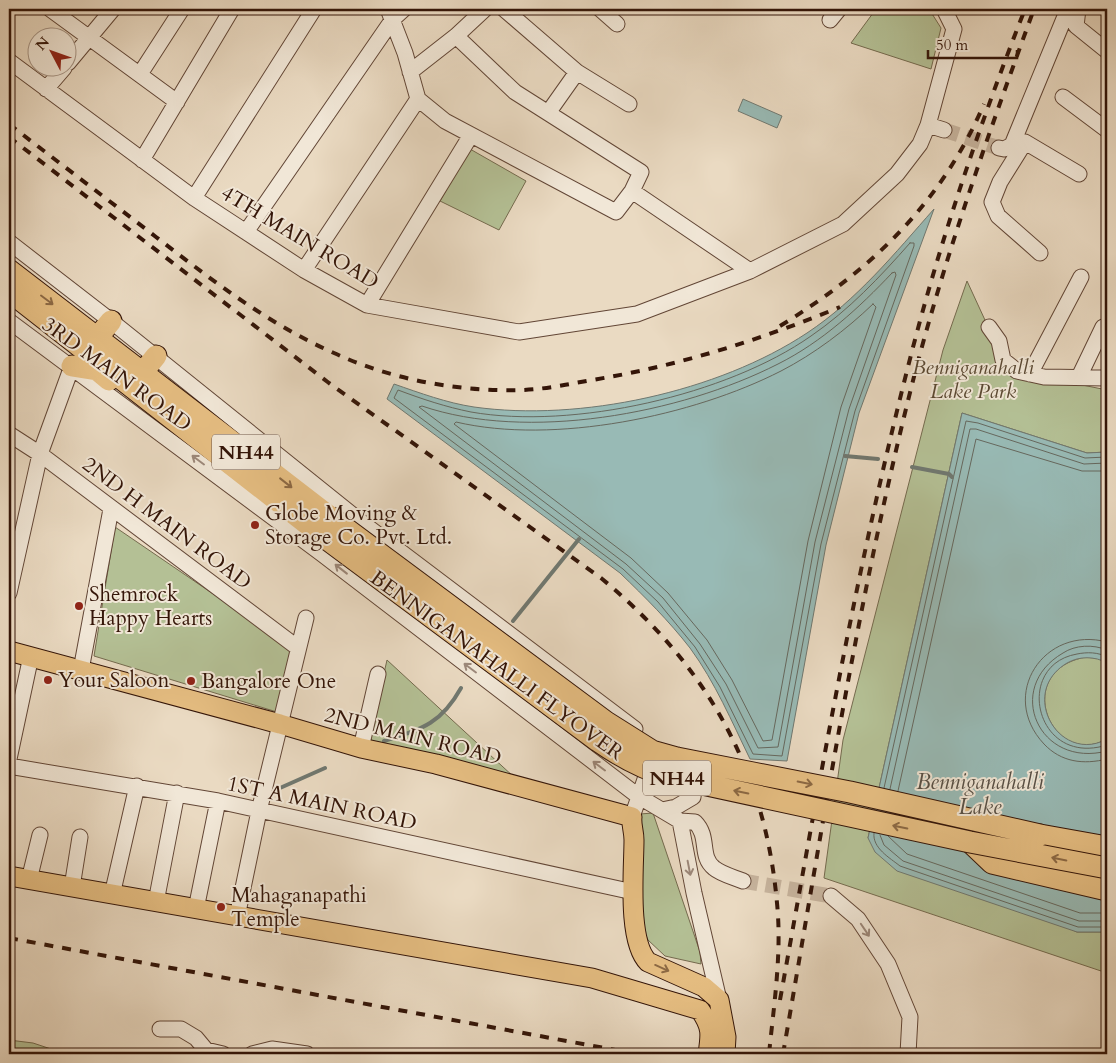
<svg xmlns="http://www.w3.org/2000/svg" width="1116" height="1063" font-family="Cardo,serif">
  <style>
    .green { fill: #b4c095; stroke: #746a4e }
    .water { fill: #98bab5; stroke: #707870 }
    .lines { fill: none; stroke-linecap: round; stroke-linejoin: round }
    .shore { stroke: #66685e; stroke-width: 1 }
    .stream { stroke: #707870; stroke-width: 4 }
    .minor-tunnel { stroke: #c6b39d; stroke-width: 15; stroke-dasharray: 15 8; stroke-linecap: butt }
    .minor-casing { stroke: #624636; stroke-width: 17 }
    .major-casing { stroke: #341508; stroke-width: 21 }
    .highway-casing { stroke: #341508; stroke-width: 23 }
    .minor { stroke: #f1e7d7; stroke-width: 15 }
    .major { stroke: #e5bd81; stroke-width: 19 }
    .highway { stroke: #e5bd81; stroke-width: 21 }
    .rail { stroke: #341508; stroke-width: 4; stroke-dasharray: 9 9; stroke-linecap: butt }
    .highway-bridge-casing { stroke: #341508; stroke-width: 23; stroke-linecap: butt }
    .highway-bridge { stroke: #e5bd81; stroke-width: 21 }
    .oneway { stroke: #8c6944 }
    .oneway2 { stroke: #9c887a }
    .poi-dot { fill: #8f2418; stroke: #f1e7d7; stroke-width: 2 }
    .labels { text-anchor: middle; stroke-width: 4; stroke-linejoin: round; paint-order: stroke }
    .shield { fill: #f1e7d7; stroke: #6d5446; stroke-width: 1 }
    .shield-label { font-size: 20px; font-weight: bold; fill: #341508 }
    .street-label { font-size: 21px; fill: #341508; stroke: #f1e7d7 }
    .park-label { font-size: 21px; font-style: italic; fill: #5a4832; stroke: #f1e7d7 }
    .poi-label { font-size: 21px; fill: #341508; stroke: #f1e7d7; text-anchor: start }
    .water-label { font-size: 22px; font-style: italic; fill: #574f45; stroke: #f1e7d7 }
  </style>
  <rect width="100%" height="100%" fill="#eadac2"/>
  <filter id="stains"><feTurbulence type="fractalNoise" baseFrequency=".004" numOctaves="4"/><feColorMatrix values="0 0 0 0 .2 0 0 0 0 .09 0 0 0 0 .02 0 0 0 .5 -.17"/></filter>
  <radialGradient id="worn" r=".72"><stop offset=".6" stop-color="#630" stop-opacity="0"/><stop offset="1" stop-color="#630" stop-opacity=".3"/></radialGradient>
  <!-- green -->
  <path class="green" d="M876,9H929L941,28L931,69L851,43Z
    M470,149L526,181L499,230L440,201Z
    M967,281L1008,370L1107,390V452L1087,453L962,413L868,838L1077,932H1107V973L824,878L843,740L943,350Z
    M115,527L294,649L277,712L94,656Z
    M1086,657L1101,659L1107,663V739C1052,770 1010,671 1086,657Z
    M387,660L515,778L368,744Z
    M653,813L700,952L701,964L665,956L648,940L638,919L640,814Z
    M9,1040L33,1043L66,1054H9Z"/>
  <!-- water -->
  <path class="water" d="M743,99L782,116L777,128L738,111Z
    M934,209L859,413L826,545L787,761L750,759C732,722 715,682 690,648C669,621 645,597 620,573L387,399L394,384C420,393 447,403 474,407C580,422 718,392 807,333C857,300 895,253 934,209Z
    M962,413L1087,453L1107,452V663C1095,656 1079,656 1067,663C1017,693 1060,765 1107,739V932H1077L897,871L875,852L868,838Z"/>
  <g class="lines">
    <!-- shore -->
    <path class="shore" d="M910,243H914V246L855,411L821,544L782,756L753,754L720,687L695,647L658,602L623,569L394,398L398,390C422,399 446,407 471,412C573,430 727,395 811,336C849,310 880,277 910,243Z
      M892,273L895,272L896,275L849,409L815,542L778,747L758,748L726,684L700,644L663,598L626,564L419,407L422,406C527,442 680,414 778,364C822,342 859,308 892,273Z
      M873,304L876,307L841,407L808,541L772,740L763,741L732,680L707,640L668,593L631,558L454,424L456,422C554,445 693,416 781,371C814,354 846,330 873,304Z
      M1107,642C1044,625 998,695 1044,744C1061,762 1083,765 1107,759
      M1107,650C1093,644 1075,645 1063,653C1003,688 1039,769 1107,751
      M1107,657C1098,652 1087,652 1077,654C1013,665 1035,768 1107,745
      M884,788L966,421L978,423L1085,458L1107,457
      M890,789L970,429H976L1084,464L1107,463
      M898,791L976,439L1082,471H1107
      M874,833C872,848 890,858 900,866L1078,927H1107
      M880,835L884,845L903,861L1079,921H1107
      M888,836L907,854L1080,913H1107"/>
    <!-- stream -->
    <path class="stream" d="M845,456L878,459
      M912,467L949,474L952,477
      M513,621L579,539
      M384,741C422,729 441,724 461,688
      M271,792L325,768"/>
    <!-- minor-tunnel -->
    <path class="minor-tunnel" d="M944,130L999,148
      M743,881L831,896"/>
    <!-- minor casing -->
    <g class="minor-casing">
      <path id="minor" d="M50,9L177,102
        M388,9L405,53L418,99L445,121L616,212L632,191L750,271
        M504,9L577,72L629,104
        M600,9L617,24
        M1078,9L1076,26L1107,51
        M830,20L839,9
        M456,36L515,92L641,172L632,191
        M9,61L194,198L304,270L367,305L519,332L637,314L750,271L843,224L897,174L920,144L928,125L954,29L944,9
        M68,63L113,9
        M410,72L456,36L485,9
        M140,74L182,9
        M46,89L64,68
        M1063,97L1107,130
        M548,113L577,72
        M928,125L944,130
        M999,148L1004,149L1012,145L1068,9
        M142,160L232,9
        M194,198L314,9
        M246,232L393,19L404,9
        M9,242L111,321L360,521L635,729
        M1040,253L998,216L992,202L1000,182L1025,142L1079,174
        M304,270L418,99
        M367,305L471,135
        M9,321L322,554L638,796L680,821L695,822C710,837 699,856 714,868C721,874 733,877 743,881
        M989,327L999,341L1003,360L1017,371L1044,377L1107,378
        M1030,374L1081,277
        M1079,377L1103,327
        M9,434L40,454L298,648
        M9,593L40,454L72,366
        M81,670L111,509
        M361,748L378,674
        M9,759L31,656
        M9,766L218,801L624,890
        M662,810L676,807L693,797L696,773
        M632,817L651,762
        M680,821L694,893L719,1000
        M29,880L40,835
        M72,887L80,837
        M112,895L137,786
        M831,896L858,919L888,964L910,1017L908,1054
        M156,902L177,793
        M196,909L218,801
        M237,917L259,811L306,618
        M160,1029H181L196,1038L206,1050L223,1054
        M252,1054L272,1049L307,1054"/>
    </g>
    <!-- major casing -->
    <g class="major-casing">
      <path id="major" d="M9,651L280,724L361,748L436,764L632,817C631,825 634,831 634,840C634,869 627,941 648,962L704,987L719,1000L726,1037L725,1054
        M9,876L592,978L700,1010C712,1027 711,1034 708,1054"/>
    </g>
    <!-- highway casing -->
    <g class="highway-casing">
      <path id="highway" d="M9,270L329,516
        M9,291L316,531
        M97,338L111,321
        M72,366L97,370L109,380
        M143,372L156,356
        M1040,835L1107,847
        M970,842L992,863L1107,890"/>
    </g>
    <!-- minor -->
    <use href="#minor" class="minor"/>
    <!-- major -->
    <use href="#major" class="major"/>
    <!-- highway -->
    <use href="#highway" class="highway"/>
    <!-- rail -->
    <path class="rail" d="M9,124C58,162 107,199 156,237C212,280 268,324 334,353C392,380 460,392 523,390C547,389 569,384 592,380C678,366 760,340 840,307
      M9,137L329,383L601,578C705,664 765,767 777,903C782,953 774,1004 769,1054
      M780,326C871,270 941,204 984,104
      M9,938L637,1054
      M780,1000C819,784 856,568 911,355C941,238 981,121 1025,9
      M783,1054C823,825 858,594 916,369C948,247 991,127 1034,9"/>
    <!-- highway-bridge casing -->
    <g class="highway-bridge-casing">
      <path id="highway-bridge" d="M329,516L606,722L652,751L677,758L850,792L1040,835
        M316,531L598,741C621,757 643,769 670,777L970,842L1107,868"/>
    </g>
    <!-- highway-bridge -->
    <use href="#highway-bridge" class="highway-bridge"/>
  </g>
  <!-- one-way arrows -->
  <defs><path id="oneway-shaft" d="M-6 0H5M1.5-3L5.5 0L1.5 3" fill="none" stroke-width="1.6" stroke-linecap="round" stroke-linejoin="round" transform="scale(1.25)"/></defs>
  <g class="oneway">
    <use href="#oneway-shaft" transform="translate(47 300) rotate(37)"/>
    <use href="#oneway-shaft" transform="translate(286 483) rotate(38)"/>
    <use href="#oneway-shaft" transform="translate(805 783) rotate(11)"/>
    <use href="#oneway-shaft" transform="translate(741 792) rotate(-168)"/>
    <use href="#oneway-shaft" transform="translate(900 827) rotate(-168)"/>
    <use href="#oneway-shaft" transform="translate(1059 859) rotate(-168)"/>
    <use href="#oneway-shaft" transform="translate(662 968) rotate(24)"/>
  </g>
  <g class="oneway2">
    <use href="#oneway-shaft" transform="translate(198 460) rotate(-143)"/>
    <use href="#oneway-shaft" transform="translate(341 569) rotate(-142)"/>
    <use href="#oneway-shaft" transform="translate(470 668) rotate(-143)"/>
    <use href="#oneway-shaft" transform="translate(599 766) rotate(-143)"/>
    <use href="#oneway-shaft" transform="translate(689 868) rotate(79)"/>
    <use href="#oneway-shaft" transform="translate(865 930) rotate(56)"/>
  </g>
  <!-- markers -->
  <g class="poi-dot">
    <circle cx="255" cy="525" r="5"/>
    <circle cx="79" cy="606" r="5"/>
    <circle cx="48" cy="680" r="5"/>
    <circle cx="191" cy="681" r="5"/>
    <circle cx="221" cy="907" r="5"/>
  </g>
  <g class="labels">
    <!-- shield labels -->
    <g class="shield">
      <rect x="212" y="434.5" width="68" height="35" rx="4"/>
      <rect x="643" y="760.5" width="68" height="35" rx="4"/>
    </g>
    <g class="shield-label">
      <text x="246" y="459">NH44</text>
      <text x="677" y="785">NH44</text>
    </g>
    <!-- street labels -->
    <g class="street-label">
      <text transform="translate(300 237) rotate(31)" y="7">4TH MAIN ROAD</text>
      <text transform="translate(117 374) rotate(36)" y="7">3RD MAIN ROAD</text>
      <text transform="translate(167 523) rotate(37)" y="7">2ND H MAIN ROAD</text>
      <text transform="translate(497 665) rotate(36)" y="7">BENNIGANAHALLI FLYOVER</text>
      <text transform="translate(413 736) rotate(14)" y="7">2ND MAIN ROAD</text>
      <text transform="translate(322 803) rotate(12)" y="7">1ST A MAIN ROAD</text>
    </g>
    <!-- park labels -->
    <g class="park-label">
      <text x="973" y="374">Benniganahalli<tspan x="973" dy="24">Lake Park</tspan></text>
    </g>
    <!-- poi labels -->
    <g class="poi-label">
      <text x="265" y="520">Globe Moving &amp;<tspan x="265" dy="24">Storage Co. Pvt. Ltd.</tspan></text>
      <text x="89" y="601">Shemrock<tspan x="89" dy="24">Happy Hearts</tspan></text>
      <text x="58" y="687">Your Saloon</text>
      <text x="201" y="688">Bangalore One</text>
      <text x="231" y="902">Mahaganapathi<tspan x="231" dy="24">Temple</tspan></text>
    </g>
    <!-- water labels -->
    <g class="water-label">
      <text x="980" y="789">Benniganahalli<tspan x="980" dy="25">Lake</tspan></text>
    </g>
  </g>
  <!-- margin -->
  <rect width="1116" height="1063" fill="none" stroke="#eadac2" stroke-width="30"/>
  <rect x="10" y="10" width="1096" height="1043" fill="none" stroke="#341508" stroke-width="2.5"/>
  <rect x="15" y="15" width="1086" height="1033" fill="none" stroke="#341508"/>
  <!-- north arrow -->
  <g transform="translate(52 52) rotate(311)"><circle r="24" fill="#f1e7d7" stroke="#a59384"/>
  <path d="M0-4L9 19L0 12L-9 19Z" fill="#8f2418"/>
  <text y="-8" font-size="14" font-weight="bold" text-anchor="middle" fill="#341508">N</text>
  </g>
  <!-- scale -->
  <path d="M928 50v8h89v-8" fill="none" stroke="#341508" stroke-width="2.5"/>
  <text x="936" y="50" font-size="15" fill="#341508" stroke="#f1e7d7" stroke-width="4" paint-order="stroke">50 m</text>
  <rect width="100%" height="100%" filter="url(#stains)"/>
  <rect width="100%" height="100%" fill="url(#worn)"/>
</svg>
